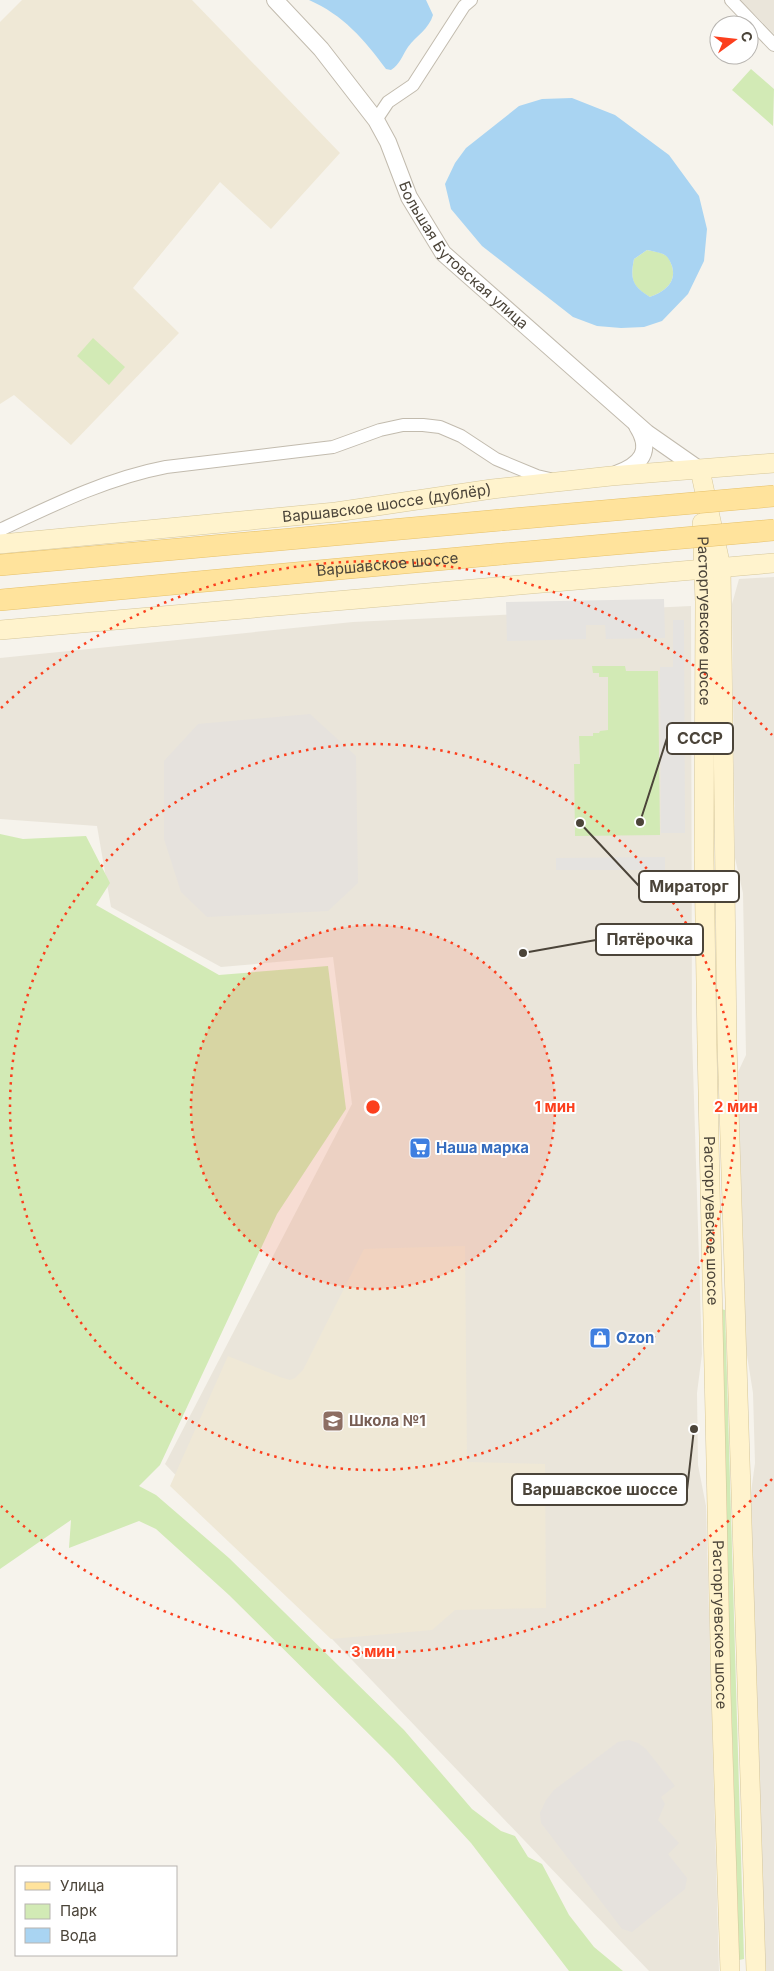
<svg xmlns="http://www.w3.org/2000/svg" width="774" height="1971" font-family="Inter,sans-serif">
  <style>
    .residential { fill: #eae5da }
    .industrial { fill: #e6e2dd }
    .education { fill: #efe8d6 }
    .green { fill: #d2eab5 }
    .parking { fill: #e5e3e0 }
    .water { fill: #a9d4f2; fill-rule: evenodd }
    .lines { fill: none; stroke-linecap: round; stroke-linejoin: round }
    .minor-casing { stroke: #c2bbae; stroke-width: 14 }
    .tertiary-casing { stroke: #c2bbae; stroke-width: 18 }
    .secondary-casing { stroke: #d6c79b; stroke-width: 20 }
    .primary-casing { stroke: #e6c16a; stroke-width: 22 }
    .minor { stroke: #fff; stroke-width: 12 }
    .tertiary { stroke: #fff; stroke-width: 16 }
    .secondary { stroke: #fff3cd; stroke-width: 19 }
    .primary { stroke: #ffe39c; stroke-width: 21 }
    .primary-bridge-casing { stroke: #e6c16a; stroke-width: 22; stroke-linecap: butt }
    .primary-bridge { stroke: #ffe39c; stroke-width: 21 }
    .ring { fill: none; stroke: #fc3f1d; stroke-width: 2.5; stroke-dasharray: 2.5 5 }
    .labels { text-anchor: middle; stroke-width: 4; stroke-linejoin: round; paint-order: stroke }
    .street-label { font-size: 15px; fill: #4b4439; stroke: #fff }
    .shop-label { font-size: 15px; font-weight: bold; fill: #366cbe; stroke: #fff; text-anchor: start }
    .education-label { font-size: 15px; font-weight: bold; fill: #785e54; stroke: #fff; text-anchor: start }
    .centre { fill: #fc3f1d; stroke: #fff; stroke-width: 2.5 }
    .ring-label { font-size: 15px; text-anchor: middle; font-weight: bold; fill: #fc3f1d; stroke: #fff; stroke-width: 4; stroke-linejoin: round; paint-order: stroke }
    .leader { fill: none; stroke: #4b4439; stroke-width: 2 }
    .callout-dot { fill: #4b4439; stroke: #fff; stroke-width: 2 }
    .callout { fill: #fff; stroke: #4b4439; stroke-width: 2 }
    .callout-label { font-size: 16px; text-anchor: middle; font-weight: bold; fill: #4b4439 }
  </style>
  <rect width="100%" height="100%" fill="#f6f3ec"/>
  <!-- residential -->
  <path class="residential" d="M740,0H774V34Z
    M774,577V1971H763L749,1507L755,1463L753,1393L746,1349L738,1072L746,1055L743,893L735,858L732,604L739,579Z
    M691,606L692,1036L702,1354L697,1393L698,1465L706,1506L719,1971H649L165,1464L352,1104L333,957L221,967L111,907L97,826L0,819V658L353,622Z"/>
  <!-- industrial -->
  <path class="industrial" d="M310,714L356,756L358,883L328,911L207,917L181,892L164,839V761L198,724Z
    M629,1740L638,1743L646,1749L675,1786L661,1797L665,1804L658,1820L679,1843L668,1854L687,1878L685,1889L632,1932L622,1929L541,1823L540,1813L546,1800L554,1790L618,1742Z"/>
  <!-- education -->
  <path class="education" d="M22,0H192L340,153L271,229L220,182L133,288L179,333L71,445L14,395L0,404V22Z
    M465,1246L467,1462L545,1464L546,1608L455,1610L432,1630L331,1639L170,1486L228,1356L280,1377L290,1380L295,1378L303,1370L364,1249Z"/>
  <!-- green -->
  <path class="green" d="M751,69L774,89L773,126L732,90Z
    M647,250C652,251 659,252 663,254C669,256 670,261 672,266C677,283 664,292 650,297C632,286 630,280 634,259Z
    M93,338L125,367L109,385L77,356Z
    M592,666H625L626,671H658L660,835L575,836L574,764H580L579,736H593V733H599L600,731L608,730V677H599V673H593Z
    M0,834L23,839L86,836L110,883L96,905L219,975L328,966L346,1109L277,1214L160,1465L139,1486L156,1495L229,1558L404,1730L472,1809L501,1831L515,1836L528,1857L542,1864L569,1915L594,1947L623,1971H569L471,1843L393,1758L229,1595L156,1529L139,1521L69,1548L71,1520L0,1569Z
    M721,1309L725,1310L744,1959L739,1960L719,1311Z"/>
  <!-- parking -->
  <path class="parking" d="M664,599L665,638L606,639L605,625H586V639L507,641L506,602Z
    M673,620H684L685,833H661L660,667H673Z
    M665,857V870H556V858Z"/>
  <!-- water -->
  <path class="water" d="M309,0H426L433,15C429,29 416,36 408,47C402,56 400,64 391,70L386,69C364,39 343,15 309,0Z
    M572,98L615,115L669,155L699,196L707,229L704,261L688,294L662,321L644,327L621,328L597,326L573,317L482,246L451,209L445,184L455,163L466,148L519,106L542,99ZM647,250C652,251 658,252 663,254C668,256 670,261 672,266C677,283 664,292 650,297C632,286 630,279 634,259Z"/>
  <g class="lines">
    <!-- minor casing -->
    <g class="minor-casing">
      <path id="minor" d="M731,0L774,45
        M376,120L388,102L413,85L464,6L471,0
        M0,530C53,505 108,478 166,467L333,447L380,430L403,425H423L440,427L461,436L496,459L537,476L550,479"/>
    </g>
    <!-- tertiary casing -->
    <g class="tertiary-casing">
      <g id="tertiary">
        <path id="s1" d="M275,0L321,49L376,120L388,142L409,197L443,253L647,433L700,470"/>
        <path d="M616,474C641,465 653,451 637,426"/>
      </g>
    </g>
    <!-- secondary casing -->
    <g class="secondary-casing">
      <g id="secondary">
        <path d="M700,470L721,567L727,1044L756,1971"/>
        <path id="s2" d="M702,523L705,602L704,856L707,1045L721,1692L730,1971"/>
        <path id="s3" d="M0,544L336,512L492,489L611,476L774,463"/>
        <path d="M0,630L774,563"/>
      </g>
    </g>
    <!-- primary casing -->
    <g class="primary-casing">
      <g id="primary">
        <path d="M0,565L501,520"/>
        <path id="s4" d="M0,600L502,554"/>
      </g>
    </g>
    <!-- minor -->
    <use href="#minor" class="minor"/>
    <!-- tertiary -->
    <use href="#tertiary" class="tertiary"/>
    <!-- secondary -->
    <use href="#secondary" class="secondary"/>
    <!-- primary -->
    <use href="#primary" class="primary"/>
    <!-- primary-bridge casing -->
    <g class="primary-bridge-casing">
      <path id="primary-bridge" d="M501,520L774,496
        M502,554L774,530"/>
    </g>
    <!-- primary-bridge -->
    <use href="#primary-bridge" class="primary-bridge"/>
  </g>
  <!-- distance rings -->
  <circle cx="373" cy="1107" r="182" fill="#fc3f1d" fill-opacity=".12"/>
  <g class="ring">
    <circle cx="373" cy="1107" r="182"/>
    <circle cx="373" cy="1107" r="363"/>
    <path d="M772 1479A545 545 0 0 1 1 1506M1 708A545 545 0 0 1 772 735"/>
  </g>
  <!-- icons -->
  <defs>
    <g id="supermarket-square" transform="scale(1.125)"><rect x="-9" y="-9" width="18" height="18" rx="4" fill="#3f7fe0" stroke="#fff"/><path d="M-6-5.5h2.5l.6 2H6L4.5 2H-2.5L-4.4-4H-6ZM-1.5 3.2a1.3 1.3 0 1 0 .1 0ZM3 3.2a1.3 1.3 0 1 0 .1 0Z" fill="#fff"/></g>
    <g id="shop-square" transform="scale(1.125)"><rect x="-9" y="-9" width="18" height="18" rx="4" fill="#3f7fe0" stroke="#fff"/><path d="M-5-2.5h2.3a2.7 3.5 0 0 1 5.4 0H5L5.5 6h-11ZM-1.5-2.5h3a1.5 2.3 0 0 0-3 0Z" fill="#fff"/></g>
    <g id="school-square" transform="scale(1.125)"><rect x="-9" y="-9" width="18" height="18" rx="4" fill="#8d6e63" stroke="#fff"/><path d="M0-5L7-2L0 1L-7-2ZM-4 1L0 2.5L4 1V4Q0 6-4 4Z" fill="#fff"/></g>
  </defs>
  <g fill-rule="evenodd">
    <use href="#supermarket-square" x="420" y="1148"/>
    <use href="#shop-square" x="600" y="1338"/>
    <use href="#school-square" x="333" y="1421"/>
  </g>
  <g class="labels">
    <!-- street labels -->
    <g class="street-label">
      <text dy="5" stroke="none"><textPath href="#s1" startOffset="321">Большая Бутовская улица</textPath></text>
      <text dy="5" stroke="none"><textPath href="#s3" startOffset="389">Варшавское шоссе (дублёр)</textPath></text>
      <text dy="5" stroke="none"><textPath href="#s4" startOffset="389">Варшавское шоссе</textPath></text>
      <text dy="5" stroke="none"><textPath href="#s2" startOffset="98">Расторгуевское шоссе</textPath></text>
      <text dy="5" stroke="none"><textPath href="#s2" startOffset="698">Расторгуевское шоссе</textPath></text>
      <text dy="5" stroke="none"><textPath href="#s2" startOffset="1102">Расторгуевское шоссе</textPath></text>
    </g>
    <!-- shop labels -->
    <g class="shop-label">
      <text x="436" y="1153">Наша марка</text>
      <text x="616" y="1343">Ozon</text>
    </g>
    <!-- education labels -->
    <g class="education-label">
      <text x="349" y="1426">Школа №1</text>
    </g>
  </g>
  <circle cx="373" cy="1107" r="8" class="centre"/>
  <g class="ring-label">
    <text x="555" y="1112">1 мин</text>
    <text x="736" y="1112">2 мин</text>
    <text x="373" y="1657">3 мин</text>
  </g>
  <!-- callouts -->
  <path class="leader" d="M640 822L667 738M580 823L639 886M523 953L596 940M694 1429L687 1490"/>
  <g class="callout-dot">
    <circle cx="640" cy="822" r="5"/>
    <circle cx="580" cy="823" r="5"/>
    <circle cx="523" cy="953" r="5"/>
    <circle cx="694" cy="1429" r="5"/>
  </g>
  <g class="callout">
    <rect x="667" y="723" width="66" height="31" rx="5"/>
    <rect x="639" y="871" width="100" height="31" rx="5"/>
    <rect x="596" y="924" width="107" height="31" rx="5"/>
    <rect x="512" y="1474" width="175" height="31" rx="5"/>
  </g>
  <g class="callout-label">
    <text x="700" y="744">СССР</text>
    <text x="689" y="892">Мираторг</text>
    <text x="650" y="945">Пятёрочка</text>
    <text x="600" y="1495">Варшавское шоссе</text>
  </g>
  <!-- legend -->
  <rect x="15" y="1866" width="162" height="90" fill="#ffffff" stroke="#b7b4b0"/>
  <rect x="25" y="1882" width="25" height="8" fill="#ffe39c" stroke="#b7b4b0"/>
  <text x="60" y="1891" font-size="15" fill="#4b4439">Улица</text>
  <rect x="25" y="1904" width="25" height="15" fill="#d2eab5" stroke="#b7b4b0"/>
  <text x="60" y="1916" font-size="15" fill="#4b4439">Парк</text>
  <rect x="25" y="1928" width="25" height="15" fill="#a9d4f2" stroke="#b7b4b0"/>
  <text x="60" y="1941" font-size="15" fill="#4b4439">Вода</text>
  <!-- north arrow -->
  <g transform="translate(734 40) rotate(75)"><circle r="24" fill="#ffffff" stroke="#b7b4b0"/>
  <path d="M0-4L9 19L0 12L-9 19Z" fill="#fc3f1d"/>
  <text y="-8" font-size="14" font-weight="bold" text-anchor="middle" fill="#4b4439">С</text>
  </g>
</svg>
